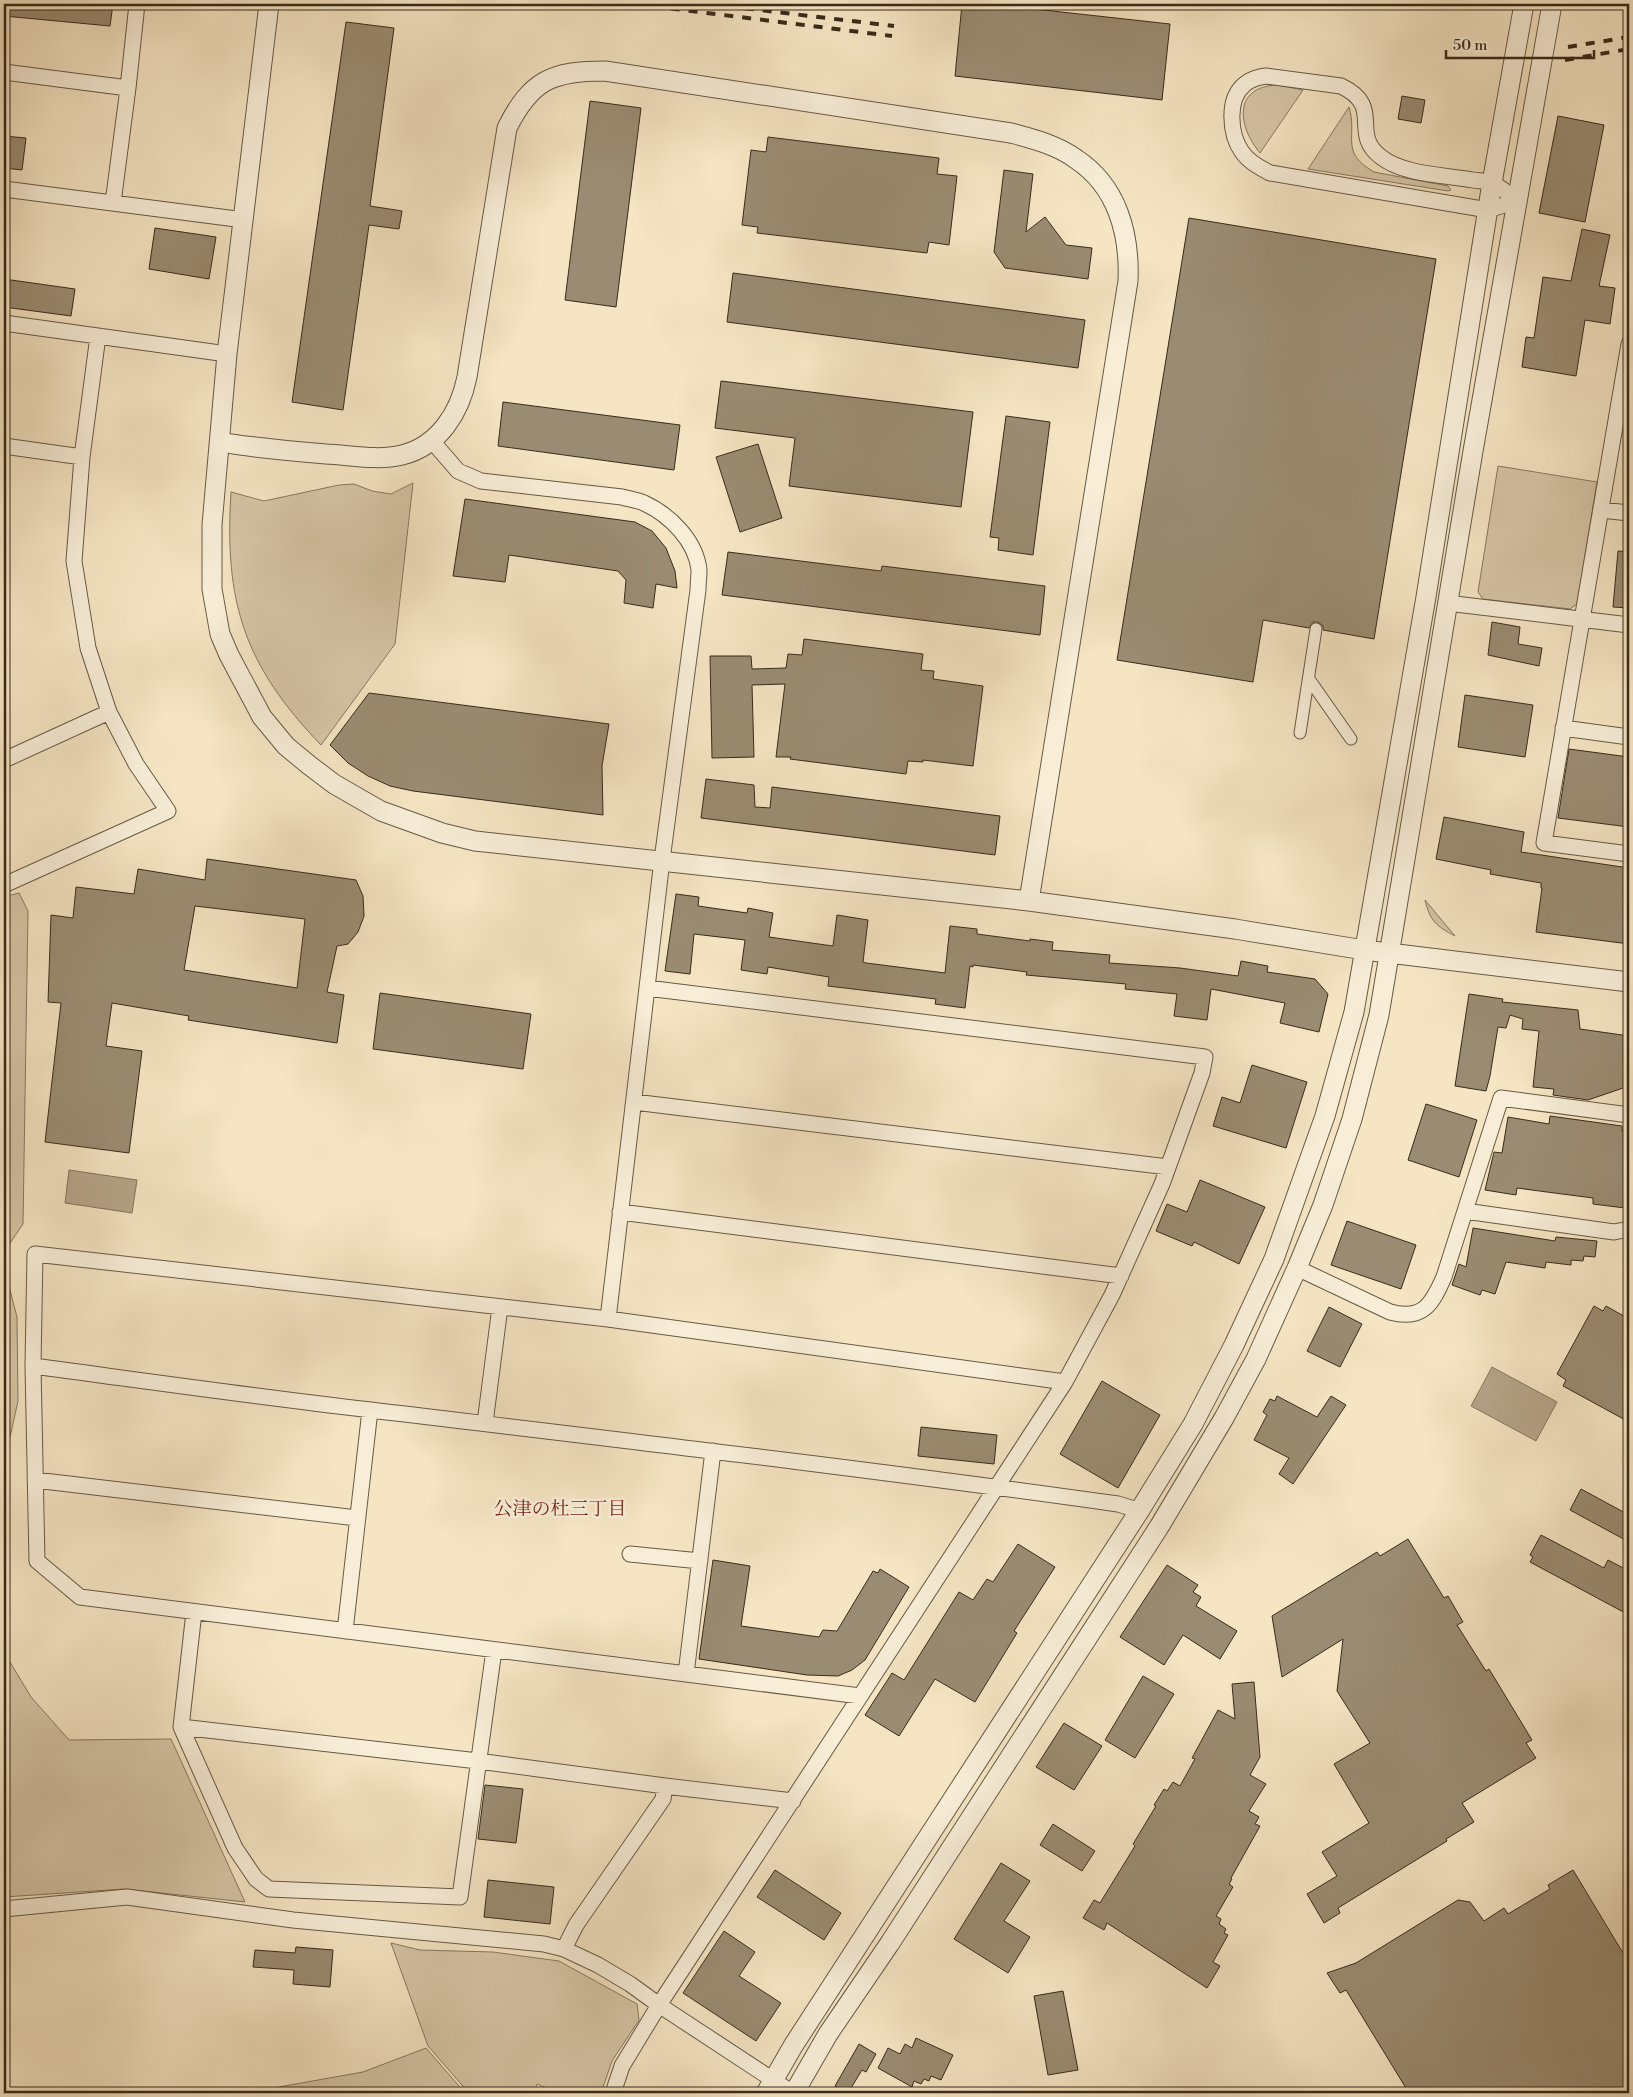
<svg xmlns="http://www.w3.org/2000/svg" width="1633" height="2097" font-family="'Libre Bodoni','Noto Serif JP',serif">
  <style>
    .green { fill: #d5c5a6; stroke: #867860 }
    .water { fill: #b5a68a; stroke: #83755d }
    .building { fill: #9a8c72; stroke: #382b1a; fill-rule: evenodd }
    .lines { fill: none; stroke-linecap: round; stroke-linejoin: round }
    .pedestrian-casing { stroke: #675a44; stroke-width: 13 }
    .minor-casing { stroke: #675a44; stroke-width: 17 }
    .tertiary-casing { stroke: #675a44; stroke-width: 21 }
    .pedestrian { stroke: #f8eed8; stroke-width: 11 }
    .minor { stroke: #f8eed8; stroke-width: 15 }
    .tertiary { stroke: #f8eed8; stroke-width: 19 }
    .rail { stroke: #382b1a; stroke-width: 4; stroke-dasharray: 9 9; stroke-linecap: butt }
    .labels { text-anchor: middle; stroke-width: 5; stroke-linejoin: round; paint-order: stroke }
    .neighbourhood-label { font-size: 19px; fill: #7a1f14; stroke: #f8eed8 }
  </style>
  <rect width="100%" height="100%" fill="#f5e5c3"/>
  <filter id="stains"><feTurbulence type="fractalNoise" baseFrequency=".004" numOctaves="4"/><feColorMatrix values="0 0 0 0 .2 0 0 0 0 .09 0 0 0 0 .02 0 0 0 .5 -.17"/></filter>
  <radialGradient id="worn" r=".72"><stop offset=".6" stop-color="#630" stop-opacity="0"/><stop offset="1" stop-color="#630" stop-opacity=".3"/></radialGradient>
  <!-- green -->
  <path class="green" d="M1277,85L1303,90L1260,153C1238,127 1232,87 1277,85Z
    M1349,107C1358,137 1339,152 1374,172L1448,186L1451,190L1448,191L1308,169Z
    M1498,466L1597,482L1577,604L1570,609L1483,599L1478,592Z
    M413,483L395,644L321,745C244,665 224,602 231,492L264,501L339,485L354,484L372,491L391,494Z
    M19,893L28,911L23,1224L4,1252V897Z
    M1425,900L1455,936C1436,926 1430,921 1425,900Z
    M4,1267L17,1317L18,1401L10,1437L4,1447Z
    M4,1652L31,1697L69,1740L171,1739L245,1902L124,1889L4,1897Z
    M391,1943L420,1950L493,1952L559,1961L637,2004L639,2020L612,2061L601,2093H559L537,2084L534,2093H469L428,2046Z
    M426,2048L465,2093H268L279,2087L363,2072Z"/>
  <!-- water -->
  <path class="water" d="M69,1170L137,1180L132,1213L65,1203Z
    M1492,1367L1557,1402L1536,1441L1471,1406Z"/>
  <!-- building -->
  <path class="building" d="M4,4H113L110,26L4,16Z
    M962,4H989L1170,24L1162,100L955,76Z
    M346,22L394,28L370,206L402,211L399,229L369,225L343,410L292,402Z
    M1402,96L1425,100L1421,123L1398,119Z
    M590,101L641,108L616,307L565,300Z
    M1558,116L1604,125L1585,222L1539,213Z
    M4,136L26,138L22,170L4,168Z
    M768,137L939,158L937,174L957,176L949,245L929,242L927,253L757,233L758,227L742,225L751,150L766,152Z
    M1004,170L1033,174L1026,232L1045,217L1066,245L1092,248L1088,279L1005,268L994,252Z
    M1189,218L1436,259L1374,639L1323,630V626L1318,622H1313L1309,628L1263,620L1253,682L1117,660Z
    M155,228L216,237L209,279L149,269Z
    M1582,229L1610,235L1599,286L1615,288L1610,324L1585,320L1576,376L1522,367L1526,337L1534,338L1543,277L1571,281Z
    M733,273L1085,320L1078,368L727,322Z
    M4,279L75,289L71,316L4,307Z
    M721,381L973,412L961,507L789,486L795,438L715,428Z
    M503,402L680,425L674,470L498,446Z
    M1006,416L1050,422L1033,555L998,550L999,538L990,537Z
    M758,444L782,518L740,532L716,457Z
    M465,499L635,522L652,531L666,548L675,571L677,588L656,584L653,608L624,603L626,580L618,571L509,555L505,582L453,576Z
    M1618,551L1629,552V608L1613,607Z
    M728,552L881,571L882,566L1045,586L1040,635L722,595Z
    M1492,622L1520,627L1518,644L1542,648L1539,666L1488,655Z
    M804,639L923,654L921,670L934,671L933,679L983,686L973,766L923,760V762L908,761L906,774L790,759L791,757H776L785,684L752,685L754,757L712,758L710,656H751L752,669L786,668L788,654L802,655Z
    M369,693L609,724L602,766L603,815L413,791L390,786L368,776L348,763L330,745Z
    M1465,695L1533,705L1525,757L1458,747Z
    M1569,749L1629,757V827L1558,818Z
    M706,779L754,785L755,807L770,808L772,787L1000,816L995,855L701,818Z
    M1444,817L1524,832L1521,852L1629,868V944L1536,932L1542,888H1541V883L1490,874L1491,870L1436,859Z
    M207,859L356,880L363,896L364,916L358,932L348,944L337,946L327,992L344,995L337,1043L188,1020L189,1016L112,1003L106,1046L142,1051L129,1153L45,1142L61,1003L48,1002L51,915L73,918L76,887L134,894L138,869L205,880ZM195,906L305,919L297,988L184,970Z
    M676,894L699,897L698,906L747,913L748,908L773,913L769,937L833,946L837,915L868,920L863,962L866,963L945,973L950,926L977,929V934L1030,941V939L1053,942L1052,950L1110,955L1109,963L1180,968L1238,976L1241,961L1268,966L1267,972L1315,979L1328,994L1319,1032L1280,1023L1285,1003L1211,989L1207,1020L1174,1016L1177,994L1125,989L1126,984L1026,975L1027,972L973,965V967L970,966L965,1008L935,1004L936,999L828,986L829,977L768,967L767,974L741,970L745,940L694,934L690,974L665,971Z
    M380,993L531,1014L523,1069L373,1049Z
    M1469,994L1503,999L1502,1002L1578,1010L1580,1029L1629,1036V1086L1588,1100L1553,1095L1554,1089L1533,1087L1539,1031L1522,1029L1523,1019L1510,1015L1506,1028L1498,1027L1490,1076L1486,1091L1455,1086Z
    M1252,1065L1307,1082L1286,1148L1213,1126L1222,1097L1240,1103Z
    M1426,1104L1477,1120L1459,1177L1408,1160Z
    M1550,1116L1622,1126V1131L1629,1132V1179L1625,1208L1593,1204V1198L1547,1192L1517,1188L1516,1195L1485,1190L1494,1152L1502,1153L1508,1117L1549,1124Z
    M1200,1180L1265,1207L1239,1264L1194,1242L1192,1246L1156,1231L1167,1204L1187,1212Z
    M1347,1221L1416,1245L1401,1289L1331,1265Z
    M1473,1228L1555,1241L1556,1237L1597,1241L1595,1257L1584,1256L1583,1261L1571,1260V1265L1546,1262L1545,1268L1506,1262L1495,1294L1482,1290L1480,1295L1452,1285L1459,1264L1466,1267Z
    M1594,1306L1603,1311L1606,1306L1629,1319V1422L1563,1386L1566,1380L1557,1374Z
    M1329,1307L1362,1324L1340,1367L1307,1351Z
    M1102,1381L1160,1415L1118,1488L1060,1454Z
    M1277,1396L1317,1417L1331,1396L1346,1405L1293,1484L1279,1474L1289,1458L1254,1440L1267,1415L1263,1412L1270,1399L1275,1401Z
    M921,1427L997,1435L994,1464L918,1456Z
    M1581,1489L1629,1515V1542L1570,1510Z
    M1541,1535L1604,1568L1608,1560L1629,1571V1615L1530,1562L1533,1557L1530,1555Z
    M1408,1539L1444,1598L1448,1596L1463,1622L1457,1625L1486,1671L1489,1669L1532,1740L1526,1743L1536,1758L1462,1803L1474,1822L1446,1839L1447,1841L1338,1908L1340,1913L1324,1923L1307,1894L1337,1876L1322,1852L1369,1823L1334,1764L1370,1743L1337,1691L1343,1639L1282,1677L1272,1616L1377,1552L1380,1556Z
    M1018,1544L1055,1567L1014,1631L1017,1633L975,1702L935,1679L899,1736L865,1715L892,1673L904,1680L959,1592L973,1600L987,1579L993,1582Z
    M713,1560L750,1566L741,1626L819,1637L823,1630L837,1631L873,1571L878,1573L880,1569L909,1587L865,1660L852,1670L838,1676L807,1675L699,1659Z
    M1167,1565L1198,1585L1193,1592L1201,1597L1196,1606L1237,1631L1220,1659L1183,1635L1164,1665L1120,1637Z
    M1143,1676L1174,1694L1135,1758L1105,1740Z
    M1254,1682L1260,1757L1250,1775L1266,1784L1249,1811L1259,1817L1255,1824L1260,1826L1231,1878L1232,1879L1229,1884L1233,1887L1216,1916L1221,1919L1219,1924L1226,1929L1224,1933L1228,1935L1213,1962L1220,1966L1207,1988L1107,1923L1104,1930L1083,1918L1094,1900L1100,1903L1135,1846L1133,1844L1156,1806L1154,1805L1164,1789L1167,1791L1173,1782L1180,1786L1195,1759L1192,1758L1218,1710L1235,1719L1232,1684Z
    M1064,1723L1102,1746L1074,1790L1036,1767Z
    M485,1785L523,1789L516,1843L478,1839Z
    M1053,1824L1095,1851L1082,1871L1040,1845Z
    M1001,1863L1030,1881L1004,1921L1030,1937L1008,1973L954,1939Z
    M775,1870L841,1913L824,1940L757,1897Z
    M1573,1870L1629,1963V2086L1617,2093H1409L1346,1990L1340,1993L1327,1973L1356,1963L1458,1900L1470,1902L1484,1921L1504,1908L1508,1914L1550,1889L1548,1885Z
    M488,1880L554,1887L550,1924L484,1917Z
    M724,1931L755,1952L739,1976L781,2003L756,2041L683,1993Z
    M296,1947L333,1950L330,1987L293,1984L294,1970L253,1967L255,1950L295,1953Z
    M1063,1991L1078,2070L1048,2075L1034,1996Z
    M916,2038L953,2055L941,2080L931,2076L929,2081L924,2079L921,2084L914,2081L912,2087L878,2068L888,2048L900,2054L905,2044L912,2048Z
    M859,2044L876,2054L866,2072L862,2070L848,2093L835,2086Z"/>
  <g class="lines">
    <!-- pedestrian casing -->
    <g class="pedestrian-casing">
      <path id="pedestrian" d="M1309,679L1351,739
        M1300,733L1316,629"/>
    </g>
    <!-- minor casing -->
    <g class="minor-casing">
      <path id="minor" d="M4,72L128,88L113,203
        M1266,76L1341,86C1385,107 1349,133 1381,157C1404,175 1445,175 1473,180C1479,181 1487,181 1492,183C1501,187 1510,195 1517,201L1488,210L1270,173C1259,167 1249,162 1242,152C1230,135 1226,99 1245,84C1251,79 1258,77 1266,76Z
        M128,88L137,4
        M4,189L244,220
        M4,323L227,354
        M1629,344L1544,843L1629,854
        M432,441L458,471L481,481L622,497C629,499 637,500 644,503C670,515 696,541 699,570C699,577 698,583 698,590L662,860L608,1319
        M4,446L82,457
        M1601,510L1629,513
        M1447,603L1629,625
        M1563,728L1629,737
        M4,760L109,712
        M4,885L168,811L136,764L109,712L88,648L74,561L82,457L98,336
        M634,1102L1168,1167
        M1465,1211L1614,1232L1629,1229
        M620,1212L1121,1276
        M1297,1268L1390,1312C1423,1321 1432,1304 1444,1277L1501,1098L1629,1115
        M33,1366C146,1381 258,1397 371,1410C620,1440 869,1469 1118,1504L1131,1508L1138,1513
        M485,1423L500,1307
        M35,1480L357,1518
        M630,1554L700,1561
        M194,1612L181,1727L478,1761L665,1786L793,1801
        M345,1631L370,1410
        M686,1674L713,1451
        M860,1696L80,1597L37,1561L33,1366L35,1254L608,1319L1065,1382
        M181,1727L235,1848L256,1879L269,1889L460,1897L494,1650
        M4,1909L127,1897L293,1920L544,1944L564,1949L598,1965L630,1984L659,2005L793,2093
        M564,1949L576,1925L663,1799L665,1786
        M613,2093L622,2066L659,2005L1065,1382L1112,1295L1162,1184L1202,1073L1205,1057L647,988"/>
    </g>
    <!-- tertiary casing -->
    <g class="tertiary-casing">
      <path id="tertiary" d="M269,4L227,354L212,525V589L220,634L229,655L262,717L286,746L309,765L334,784L381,811L442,833L475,841L1029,901L1235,929L1364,950L1629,982
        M220,442C255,448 290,451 326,454C350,455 378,461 402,455C439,446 460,412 467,377L507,128C531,80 552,71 605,71L1011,133C1033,139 1057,145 1076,159C1117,186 1130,233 1128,281L1029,901
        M766,2093L793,2046L1138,1513L1193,1424L1234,1345L1274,1259L1325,1116L1354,1012L1426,597L1492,183L1524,4
        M794,2093L828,2034L890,1943L1159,1527L1224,1418L1256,1359L1297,1268L1323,1205L1352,1119L1379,1015L1473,451L1552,4"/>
    </g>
    <!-- pedestrian -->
    <use href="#pedestrian" class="pedestrian"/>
    <!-- minor -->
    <use href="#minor" class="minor"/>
    <!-- tertiary -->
    <use href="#tertiary" class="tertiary"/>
    <!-- rail -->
    <path class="rail" d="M635,4L892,36
      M709,4L894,26
      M1568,47L1629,37
      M1565,60L1629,49"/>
  </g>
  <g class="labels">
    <!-- neighbourhood labels -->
    <g class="neighbourhood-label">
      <text x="560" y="1515">公津の杜三丁目</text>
    </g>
  </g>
  <!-- margin -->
  <rect width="1633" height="2097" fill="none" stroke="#f5e5c3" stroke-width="20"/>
  <rect x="5" y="5" width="1623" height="2087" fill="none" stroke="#382b1a" stroke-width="2.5"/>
  <rect x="10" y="10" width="1613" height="2077" fill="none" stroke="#382b1a"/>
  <!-- scale -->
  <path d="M1446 50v8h148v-8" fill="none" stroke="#382b1a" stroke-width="2.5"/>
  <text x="1453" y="50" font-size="15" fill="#382b1a" stroke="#f8eed8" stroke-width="4" paint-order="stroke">50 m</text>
  <rect width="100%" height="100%" filter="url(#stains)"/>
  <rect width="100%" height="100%" fill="url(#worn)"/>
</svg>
